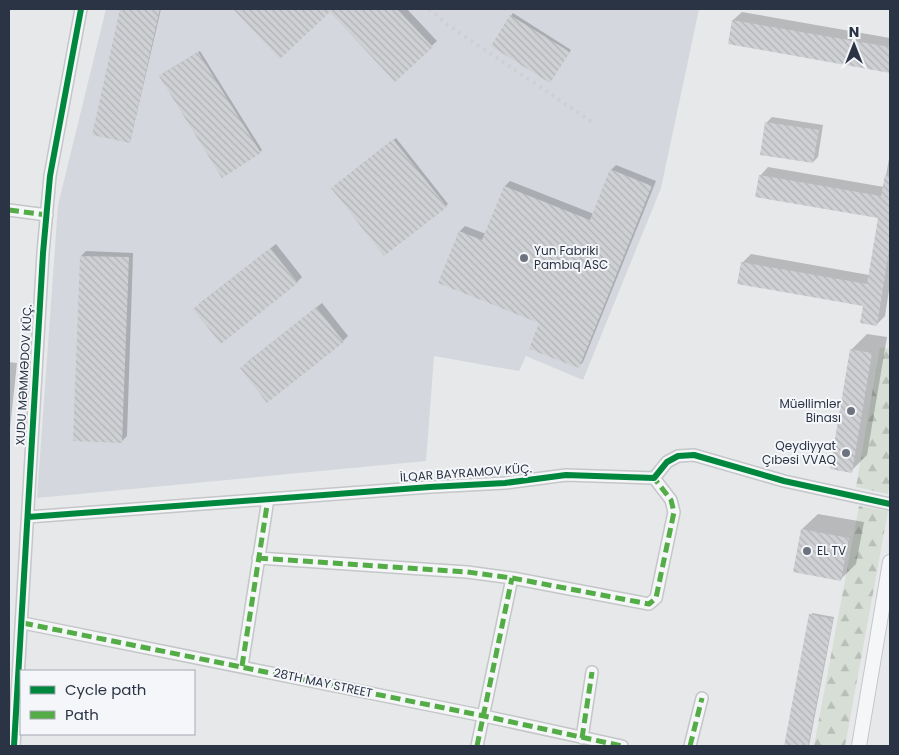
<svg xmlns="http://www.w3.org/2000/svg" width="899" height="755" font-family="Poppins,sans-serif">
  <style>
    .built { fill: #d4d7dd }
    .forest { fill: url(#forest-firs) }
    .shadow { fill: #0003 }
    .building { fill: url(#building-back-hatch) }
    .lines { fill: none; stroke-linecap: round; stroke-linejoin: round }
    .minor-casing { stroke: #c4c6c8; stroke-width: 14 }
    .tertiary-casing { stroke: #c4c6c8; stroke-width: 16 }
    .minor { stroke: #f5f6f7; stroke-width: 11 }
    .tertiary { stroke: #f5f6f7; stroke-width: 14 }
    .rail { stroke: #cecfd2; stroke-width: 4; stroke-dasharray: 2.5 5; stroke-linecap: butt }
    .quiet { stroke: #54ac47; stroke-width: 5; stroke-dasharray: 10 5; stroke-linecap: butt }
    .cycleway-casing { stroke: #f4f6f9; stroke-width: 9 }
    .cycleway { stroke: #00873e; stroke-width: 6 }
    .poi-dot { fill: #6c737f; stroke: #f4f6f9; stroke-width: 2 }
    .labels { text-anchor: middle; stroke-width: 4; stroke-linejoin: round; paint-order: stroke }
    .poi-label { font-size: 12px; fill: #2b3445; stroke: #f4f6f9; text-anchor: start }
    .street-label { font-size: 12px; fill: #2b3445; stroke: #f4f6f9 }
  </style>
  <defs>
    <pattern id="forest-firs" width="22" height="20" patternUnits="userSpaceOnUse" patternTransform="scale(1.25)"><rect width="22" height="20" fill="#d6ded6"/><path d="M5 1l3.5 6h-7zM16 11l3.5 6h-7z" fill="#b8bfb9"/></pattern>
    <pattern id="building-back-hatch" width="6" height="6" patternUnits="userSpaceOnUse" patternTransform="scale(1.25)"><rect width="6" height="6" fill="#ced0d3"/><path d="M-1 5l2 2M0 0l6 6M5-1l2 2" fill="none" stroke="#b1b3b6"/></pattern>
  </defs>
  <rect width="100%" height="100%" fill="#e6e8ea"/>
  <!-- built -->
  <path class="built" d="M106,9H699L661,188L583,380L526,356L519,371L434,356L426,461L37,498L58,205Z"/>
  <!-- forest -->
  <path class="forest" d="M880,347L890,349V478L888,494L856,487Z
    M859,506L888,511L845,746H814Z"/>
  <!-- shadow -->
  <path class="shadow" d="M122,9H161L130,142L94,134Z
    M235,9H407L437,41L395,80L330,10L280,57Z
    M742,12L890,38V72L729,43L733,20Z
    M513,13L571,50L552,79L492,45Z
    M200,51L262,150L260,152L162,74Z
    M772,117L823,125L818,157L813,162L767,122Z
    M396,138L448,204L446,206L335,186Z
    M890,153V284L885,316L876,325L865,305L742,263L751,254L869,275L879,217L760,176L768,167L884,187Z
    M616,165L656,181L583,362L578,367L540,322L440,282L460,231L465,226L486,234L505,186L510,181L594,214L611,170Z
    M276,244L302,277L297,282L199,304Z
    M86,251L133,253L127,436L122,441L81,256Z
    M322,303L348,336L343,341L246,363Z
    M867,334L887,337L867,455L851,471V350Z
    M9,362L17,363L9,438Z
    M818,514L864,522L856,564L840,580L802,529Z
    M812,613L834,617L809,746H785Z"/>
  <!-- building -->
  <path class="building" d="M120,9H160L130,143L92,135Z
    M233,9H397L433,47L395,82L330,12L280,59Z
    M510,15L570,52L550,83L491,46Z
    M732,20L890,47V73L728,44Z
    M198,52L261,153L222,178L159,76Z
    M765,122L819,130L813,163L760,155Z
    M393,139L447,207L384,256L331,188Z
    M610,169L652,186L579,368L529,349L539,323L438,283L459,231L482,240L504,186L590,220Z
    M759,175L881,196L885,175L890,176V244L877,326L860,323L863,306L737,284L741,262L867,284L878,218L755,197Z
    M270,248L298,283L221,344L193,309Z
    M80,256L129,257L122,443L73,441Z
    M316,307L344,342L267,403L240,368Z
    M850,349L872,353L852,473L830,469Z
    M801,529L849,538L841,581L793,572Z
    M809,614L833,619L808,746H784Z"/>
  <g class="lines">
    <!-- minor casing -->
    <g class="minor-casing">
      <path id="minor" d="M9,210L47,215
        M28,517L430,487L505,483L566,475L654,478L667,462L678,456L694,455L784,481L890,504
        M258,558L467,572L512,578L649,604L656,598L674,512L671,500L654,478
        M23,623L484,716L622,746
        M242,666L268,499
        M582,738L592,672
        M14,746L43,253L50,176L81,9
        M477,746L512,578
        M690,746L702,698"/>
    </g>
    <!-- tertiary casing -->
    <g class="tertiary-casing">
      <path id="tertiary" d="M859,746L890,562"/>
    </g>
    <!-- minor -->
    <use href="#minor" class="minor"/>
    <!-- tertiary -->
    <use href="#tertiary" class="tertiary"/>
    <!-- rail -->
    <path class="rail" d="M429,9L448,25L592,122"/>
    <!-- quiet -->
    <path class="quiet" d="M9,210L47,215
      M258,558L467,572L512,578L649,604L656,598L674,512L671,500L654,478
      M23,623L484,716L622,746
      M242,666L268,499
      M582,738L592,672
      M477,746L512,578
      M690,746L702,698"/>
    <!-- cycleway casing -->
    <g class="cycleway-casing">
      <path id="cycleway" d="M28,517L430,487L505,483L566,475L654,478L667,462L678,456L694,455L784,481L890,504
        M14,746L43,253L50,176L81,9"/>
    </g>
    <!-- cycleway -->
    <use href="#cycleway" class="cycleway"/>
  </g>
  <!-- markers -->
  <g class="poi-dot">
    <circle cx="524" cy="258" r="5"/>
    <circle cx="851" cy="411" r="5"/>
    <circle cx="846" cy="453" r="5"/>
    <circle cx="807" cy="551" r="5"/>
  </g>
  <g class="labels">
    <!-- poi labels -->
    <g class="poi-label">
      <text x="534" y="255">Yun Fabriki<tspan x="534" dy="14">Pambıq ASC</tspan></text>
      <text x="841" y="408" text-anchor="end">Müəllimlər<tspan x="841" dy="14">Binası</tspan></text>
      <text x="836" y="450" text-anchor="end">Qeydiyyat<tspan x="836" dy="14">Çıbəsi VVAQ</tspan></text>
      <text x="817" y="555">EL TV</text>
    </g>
    <!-- street labels -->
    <g class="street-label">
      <text transform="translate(24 375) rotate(-87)" y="4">XUDU MƏMMƏDOV KÜÇ.</text>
      <text transform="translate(466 473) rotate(-4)" y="4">İLQAR BAYRAMOV KÜÇ.</text>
      <text transform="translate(323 683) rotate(12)" y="4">28TH MAY STREET</text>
    </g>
  </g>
  <!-- border -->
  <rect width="899" height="755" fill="none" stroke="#2b3445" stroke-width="20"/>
  <!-- legend -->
  <rect x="20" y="670" width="175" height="65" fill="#f4f6f9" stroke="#a4a8b1"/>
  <rect x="30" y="686" width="25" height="8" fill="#00873e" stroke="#a4a8b1"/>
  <text x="65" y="695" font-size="15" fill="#2b3445">Cycle path</text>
  <rect x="30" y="711" width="25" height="8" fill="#54ac47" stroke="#a4a8b1"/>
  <text x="65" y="720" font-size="15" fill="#2b3445">Path</text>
  <!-- north arrow -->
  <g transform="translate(854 45)" stroke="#f4f6f9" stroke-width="4" paint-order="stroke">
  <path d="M0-4L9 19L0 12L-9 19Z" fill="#2b3445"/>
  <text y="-8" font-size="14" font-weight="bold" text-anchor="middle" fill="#2b3445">N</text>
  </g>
</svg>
